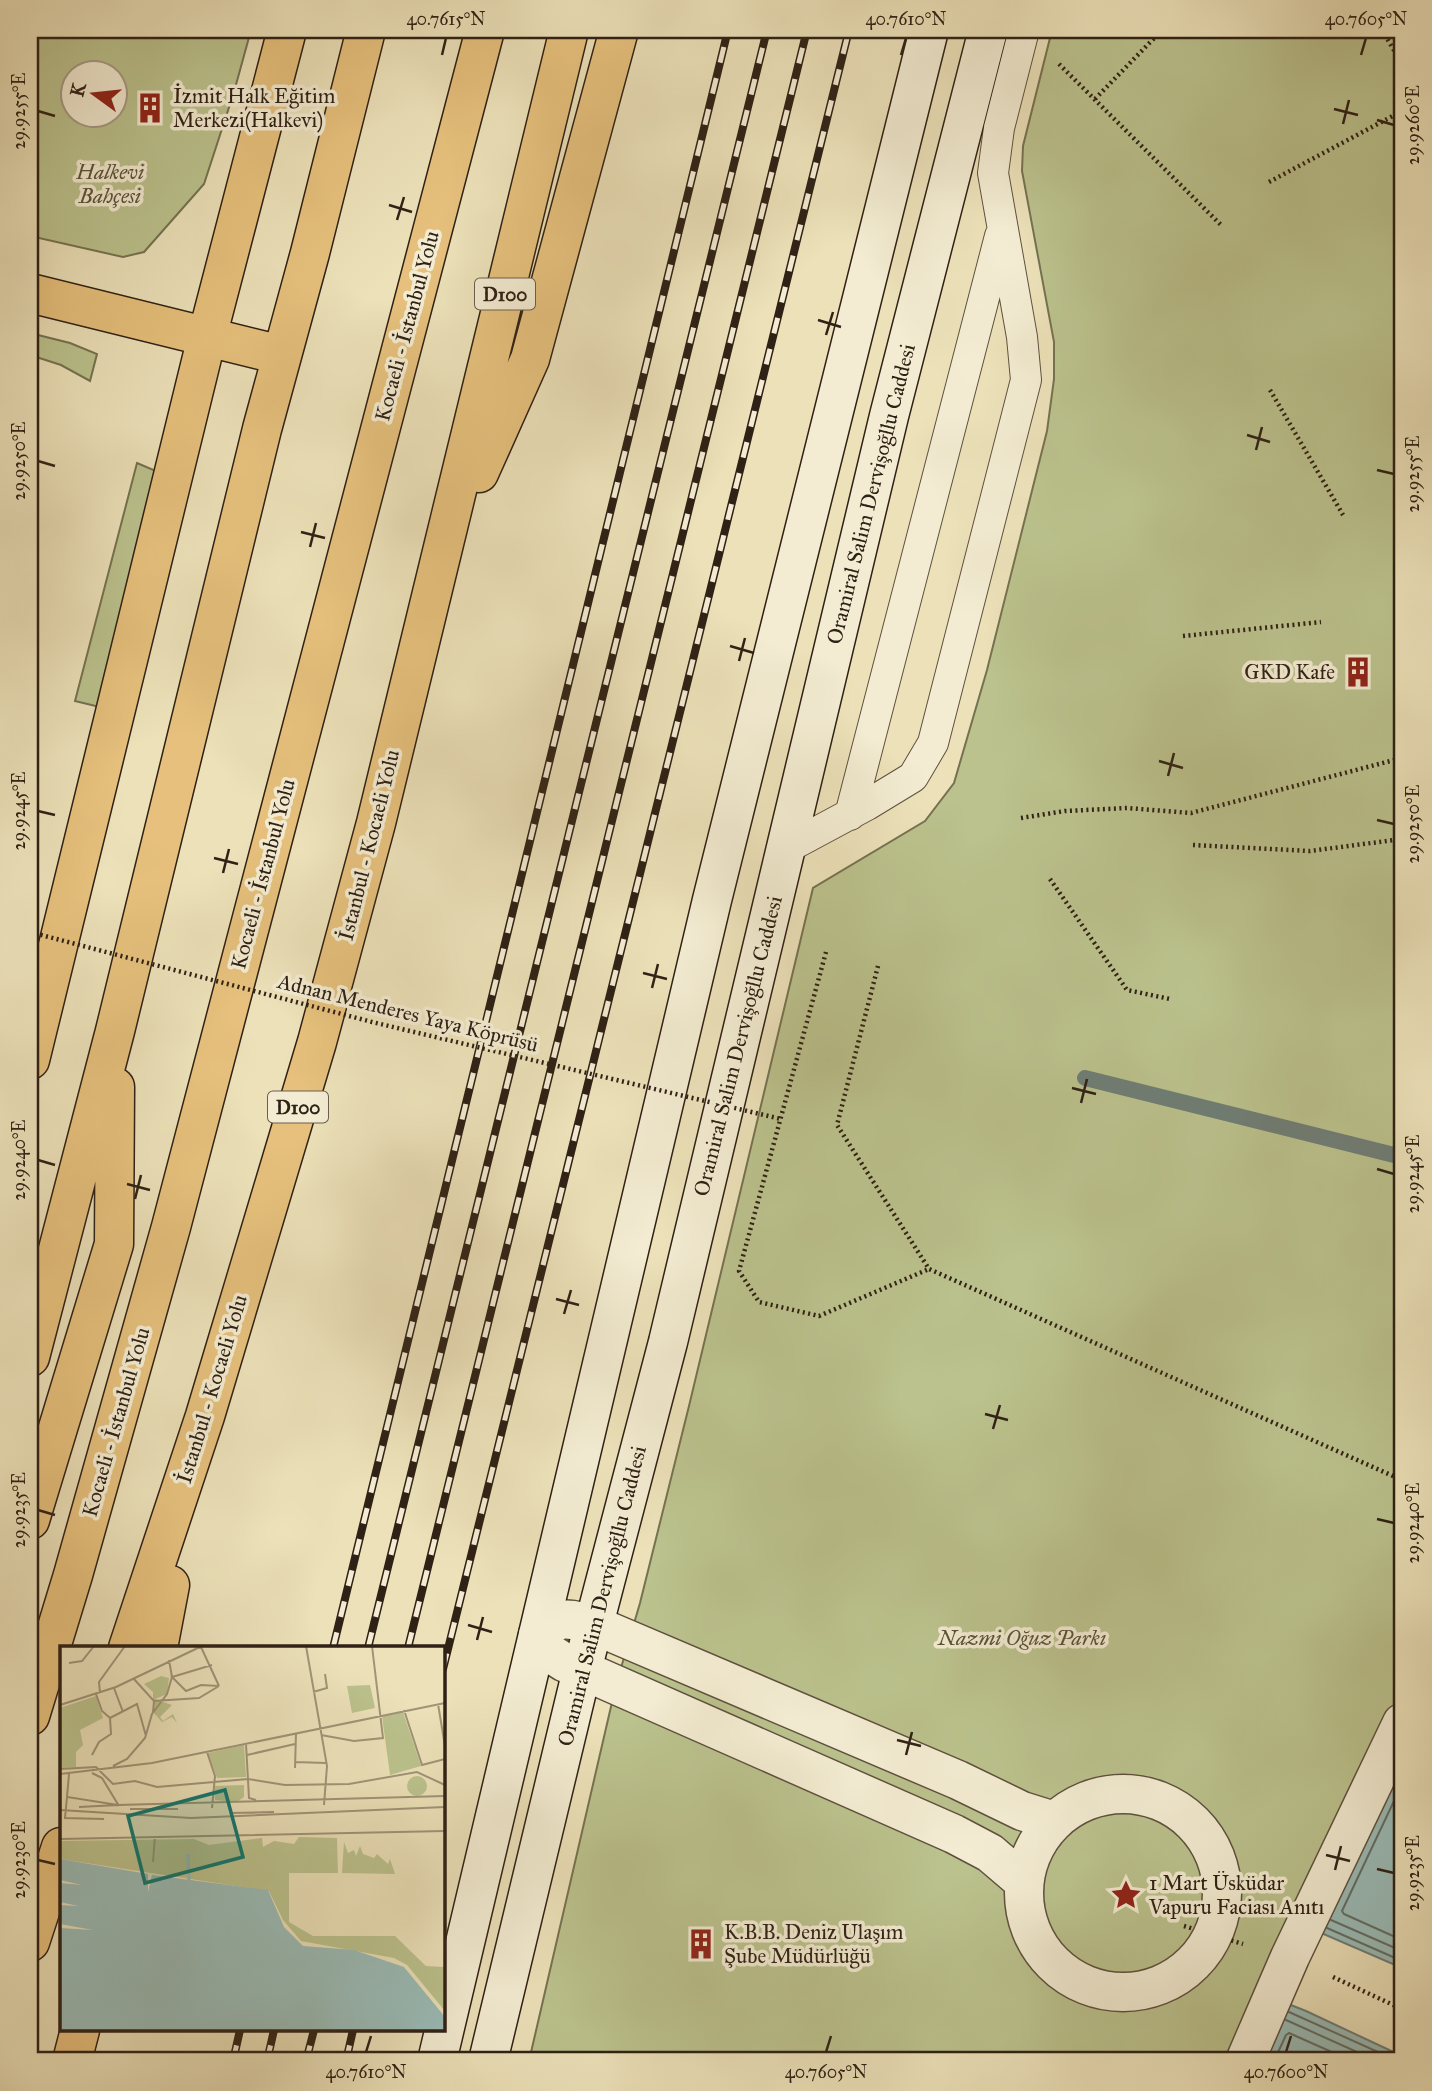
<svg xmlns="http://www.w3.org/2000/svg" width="1432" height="2091" font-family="'IM FELL Great Primer',serif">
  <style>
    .green { fill: #bbc28d; stroke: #757251; stroke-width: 2; fill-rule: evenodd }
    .water { fill: #9abcb7; stroke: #6f7e76; stroke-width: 2 }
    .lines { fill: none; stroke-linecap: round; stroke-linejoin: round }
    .shore { stroke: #646e66; stroke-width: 2 }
    .stream { stroke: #6f7e76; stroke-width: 16 }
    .lane-casing { stroke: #5e513e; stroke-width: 32 }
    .street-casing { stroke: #5e513e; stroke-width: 41 }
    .secondary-casing { stroke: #2f2115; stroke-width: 41 }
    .primary-casing { stroke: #2f2115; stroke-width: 41 }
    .highway-casing { stroke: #2f2115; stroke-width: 41 }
    .path { stroke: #2f2115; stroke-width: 4.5; stroke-dasharray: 2 3.5; stroke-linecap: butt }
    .lane { stroke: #f3ecd2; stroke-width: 30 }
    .street { stroke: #f3ecd2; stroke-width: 38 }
    .secondary { stroke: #f3ecd2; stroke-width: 38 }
    .primary { stroke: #e6c07c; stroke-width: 38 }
    .highway { stroke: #e6c07c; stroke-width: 38 }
    .rail-casing { stroke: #2f2115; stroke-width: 8 }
    .rail { stroke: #f3ecd2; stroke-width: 5; stroke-dasharray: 16; stroke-linecap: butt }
    .path-bridge { stroke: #2f2115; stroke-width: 4.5; stroke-dasharray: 2 3.5; stroke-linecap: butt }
    .ticks { fill: none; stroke: #2f2115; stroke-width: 2.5 }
    .labels { text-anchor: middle; stroke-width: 7; stroke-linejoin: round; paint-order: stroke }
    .shield { fill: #f3ecd2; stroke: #6a5e4e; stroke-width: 2 }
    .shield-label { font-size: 19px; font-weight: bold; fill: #2f2115 }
    .poi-label { font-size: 21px; fill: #2f2115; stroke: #f3ecd2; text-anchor: start }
    .park-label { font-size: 21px; font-style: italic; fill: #595139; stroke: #f3ecd2 }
    .street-label { font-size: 21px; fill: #2f2115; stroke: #f3ecd2 }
    .inset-river { fill: none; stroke: #9abcb7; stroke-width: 3.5 }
    .inset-road { fill: none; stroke: #a09477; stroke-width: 2 }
    .view { fill: #0f766e; fill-opacity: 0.15; stroke: #0f766e; stroke-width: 3.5 }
    .inset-edge { fill: none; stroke: #2f2115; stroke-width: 3.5 }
    .neatline { fill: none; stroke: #2f2115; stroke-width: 2.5 }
    .ticks-label { font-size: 18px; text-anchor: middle; fill: #2f2115 }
  </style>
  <rect width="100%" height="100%" fill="#ece1b9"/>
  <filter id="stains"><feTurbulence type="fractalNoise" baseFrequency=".00286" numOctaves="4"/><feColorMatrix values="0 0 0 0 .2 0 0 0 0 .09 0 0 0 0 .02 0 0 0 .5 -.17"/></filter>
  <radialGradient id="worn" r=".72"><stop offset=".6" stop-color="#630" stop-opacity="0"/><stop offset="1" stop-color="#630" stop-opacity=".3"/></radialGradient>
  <!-- green -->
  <path class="green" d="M30,30H251L234,92L204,184L144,252L123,257L30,236ZM74,74H116V116H74Z
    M1052,30H1402V1723L1245,2061H529L616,1685L640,1603L689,1406L813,888L925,821L954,783L987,670L1047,431L1054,379V342L1022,171L1023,146Z
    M30,333L70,343L97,354L90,381L61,365L30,355Z
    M137,463L163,474L108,709L75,701Z"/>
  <!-- water -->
  <path class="water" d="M1402,1723V1968L1305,1926Z
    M1273,1998L1306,2011L1402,2056V2061H1245Z"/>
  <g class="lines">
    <!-- shore -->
    <path class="shore" d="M1402,1784L1342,1911L1344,1914L1402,1940
      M1331,1920L1402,1951
      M1327,1928L1402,1961
      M1289,2012L1398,2061
      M1286,2020L1377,2061
      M1274,2061L1286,2035L1289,2033L1352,2061"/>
    <!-- stream -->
    <path class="stream" d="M1085,1078L1402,1157"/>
    <!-- lane casing -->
    <g class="lane-casing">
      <path id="lane" d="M850,815L1000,236
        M785,849L867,805L913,777L933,743L1026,380L1022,337L993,173L999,128L1024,30"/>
    </g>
    <!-- street casing -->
    <g class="street-casing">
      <path id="street" d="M1024 1893a99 99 0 1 1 198 0a99 99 0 1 1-198 0Z
        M1024,1882L990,1853L954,1834L564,1662L548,1652L538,1635C561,1614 565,1618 594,1625L958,1780L1022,1811L1054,1821
        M1245,2061L1290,1957L1402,1723"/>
    </g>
    <!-- secondary casing -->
    <g class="secondary-casing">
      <path id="secondary" d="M437,2061L712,900L929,30
        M488,2061L582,1670L668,1342L889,416L988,30"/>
    </g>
    <!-- primary casing -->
    <g class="primary-casing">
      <path id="primary" d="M30,293L281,355
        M30,1060L207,337L287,30
        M30,1357L115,1031L262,429L310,253L366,30
        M30,1520L114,1244L115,1087"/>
    </g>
    <!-- highway casing -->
    <g class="highway-casing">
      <path id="highway" d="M479,473L530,359L619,30
        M128,1648L205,1416L317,1042L376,823L569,30
        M158,1648L170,1585
        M30,1716L73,1575L171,1227L485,30
        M30,1942L61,1847
        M72,2061L80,2030"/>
    </g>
    <!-- path -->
    <path class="path" d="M1382,30L1402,64
      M1059,64L1222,226
      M1095,99L1162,30
      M1269,182L1402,111
      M1270,390L1343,515
      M1183,636L1321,622
      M30,796L33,785
      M1021,818L1065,811L1127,808L1191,813L1402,758
      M1193,845L1310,851L1402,839
      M1050,879L1127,990L1170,999
      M826,952L739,1271L759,1302L819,1316L929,1269
      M878,966L837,1125L929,1269L1402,1480
      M1184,1926L1243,1944
      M1333,1977L1402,2009"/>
    <!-- lane -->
    <use href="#lane" class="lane"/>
    <!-- street -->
    <use href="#street" class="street"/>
    <!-- secondary -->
    <use href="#secondary" class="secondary"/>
    <!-- primary -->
    <use href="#primary" class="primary"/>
    <!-- highway -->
    <use href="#highway" class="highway"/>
    <!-- rail casing -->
    <g class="rail-casing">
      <path id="rail" d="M333,1648L728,30
        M368,1648L767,30
        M408,1648L807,30
        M443,1669L849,30
        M233,2061L240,2030
        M267,2061L274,2030
        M306,2061L314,2030
        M346,2061L353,2030"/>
    </g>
    <!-- rail -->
    <use href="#rail" class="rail"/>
    <!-- path-bridge -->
    <path class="path-bridge" d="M30,932L372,1022L781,1119"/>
  </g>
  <!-- ticks -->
  <path class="ticks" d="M442,55L446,38M901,55L906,38M1361,55L1366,38M1334,109L1358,115M38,111L55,116M1377,120L1394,125M1343,124L1349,100M389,205L412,212M397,220L404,197M818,320L841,327M826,335L833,312M1247,435L1270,442M1256,450L1262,427M38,461L55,466M1377,470L1394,474M301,532L325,538M310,547L316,523M730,646L754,653M739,661L745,638M1159,761L1183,768M1168,776L1174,753M38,811L55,815M1377,820L1394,824M214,858L238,864M223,873L229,849M643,973L667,979M652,988L658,964M1072,1088L1096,1094M1081,1103L1087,1079M38,1160L55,1165M1377,1169L1394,1174M127,1184L150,1190M135,1199L141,1175M556,1299L579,1305M564,1314L571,1290M985,1414L1008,1420M993,1429L1000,1405M38,1510L55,1515M1377,1519L1394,1523M468,1625L492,1632M477,1640L483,1617M897,1740L921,1746M906,1755L912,1732M1326,1855L1350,1861M38,1860L55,1864M1377,1869L1394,1873M1335,1870L1341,1846M366,2052L371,2036M826,2052L831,2036M1286,2052L1291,2036"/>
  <!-- icons -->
  <defs>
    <g id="building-bare" transform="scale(2.415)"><path d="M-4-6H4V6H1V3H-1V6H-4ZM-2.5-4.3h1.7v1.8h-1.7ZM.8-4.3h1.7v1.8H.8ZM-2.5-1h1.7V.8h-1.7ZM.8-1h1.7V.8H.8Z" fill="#8f2418" stroke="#f3ecd2" stroke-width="2.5" paint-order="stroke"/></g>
    <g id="sight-bare" transform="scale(2.415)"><path d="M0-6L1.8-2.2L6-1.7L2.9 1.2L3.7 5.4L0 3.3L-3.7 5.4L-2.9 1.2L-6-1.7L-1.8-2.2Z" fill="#8f2418" stroke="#f3ecd2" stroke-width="2.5" paint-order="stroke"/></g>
  </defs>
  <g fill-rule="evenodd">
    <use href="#building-bare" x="150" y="108"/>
    <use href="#building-bare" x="1358" y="672"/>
    <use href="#sight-bare" x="1126" y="1895"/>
    <use href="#building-bare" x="701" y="1944"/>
  </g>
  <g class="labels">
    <!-- shield labels -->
    <g class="shield">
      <rect x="475" y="278.5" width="60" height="31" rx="5"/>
      <rect x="268" y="1091.5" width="60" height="31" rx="5"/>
    </g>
    <g class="shield-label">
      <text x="505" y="301">D100</text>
      <text x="298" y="1114">D100</text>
    </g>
    <!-- poi labels -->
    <g class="poi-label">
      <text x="173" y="103">İzmit Halk Eğitim<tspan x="173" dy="24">Merkezi(Halkevi)</tspan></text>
      <text x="1335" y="679" text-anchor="end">GKD Kafe</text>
      <text x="1149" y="1890">1 Mart Üsküdar<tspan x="1149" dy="24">Vapuru Faciası Anıtı</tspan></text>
      <text x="724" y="1939">K.B.B. Deniz Ulaşım<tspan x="724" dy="24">Şube Müdürlüğü</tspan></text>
    </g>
    <!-- park labels -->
    <g class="park-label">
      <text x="110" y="179">Halkevi<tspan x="110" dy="24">Bahçesi</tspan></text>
      <text x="1022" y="1645">Nazmi Oğuz Parkı</text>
    </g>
    <!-- street labels -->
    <g class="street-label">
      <text transform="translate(407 326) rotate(-75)" y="7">Kocaeli - İstanbul Yolu</text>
      <text transform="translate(871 494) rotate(-76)" y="7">Oramiral Salim Dervişoğllu Caddesi</text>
      <text transform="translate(369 845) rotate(-76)" y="7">İstanbul - Kocaeli Yolu</text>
      <text transform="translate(263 874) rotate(-75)" y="7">Kocaeli - İstanbul Yolu</text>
      <text transform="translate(408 1013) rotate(14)" y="7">Adnan Menderes Yaya Köprüsü</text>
      <text transform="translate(738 1046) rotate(-76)" y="7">Oramiral Salim Dervişoğllu Caddesi</text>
      <text transform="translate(212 1389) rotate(-73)" y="7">İstanbul - Kocaeli Yolu</text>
      <text transform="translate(116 1422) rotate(-74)" y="7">Kocaeli - İstanbul Yolu</text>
      <text transform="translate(602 1596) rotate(-76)" y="7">Oramiral Salim Dervişoğllu Caddesi</text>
    </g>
  </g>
  <!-- overview -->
  <g transform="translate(60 1646)">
    <rect width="385" height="385" fill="#ece1b9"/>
    <path d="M101,30L109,32L107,48L95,53L112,59L100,71L103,75L113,68L117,77L112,71L102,76L93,66V46L84,38ZM310,39L315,62L292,67L287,40ZM36,50L43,72L20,84L23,99L16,106V121L0,122V62ZM343,66L361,120L330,129L322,70ZM184,99L186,131L157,132L148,107ZM347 140a10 10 0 1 1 20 0a10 10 0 1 1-20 0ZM184,139V151L177,156L155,154L154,140ZM239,191L277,192L278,227H229V276L253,290H335L366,320L385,321V365L347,319L334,312L241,295L223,274L209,245L0,213V195L134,193L149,199L202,192L203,201L214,195L234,198ZM284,196L288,207L294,204L296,210L300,200L303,208L314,212L317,208L328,218L330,213L335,228L282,227Z" fill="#bbc28d"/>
    <path d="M0,213L88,228V246L92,229L208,244L224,281L243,300L294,304L344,321L385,371V385H0V282L33,284L0,278V259L18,260L0,256V237L22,239L0,234Z" fill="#9abcb7"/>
    <path class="inset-river" d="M128,208L129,234M0,340L69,303M0,342L64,311L87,245"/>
    <path class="inset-road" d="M246,0L267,120L264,159M141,1L159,40M9,17L22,15L34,0M152,19L112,31L126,45L141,39L159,40M73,32L94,55L93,66M54,42L63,66M253,46L267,42L265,28M40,47L39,36L65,0M94,55L139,52L159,40M378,58L385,100M0,59L56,41L142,0M344,64L362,119L385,113M50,72L77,58L86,90M261,89L294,95L323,92L312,0M186,98L189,152L196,154M147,106L155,130L152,162M32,109L39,96L51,88L50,72L42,65L36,48M187,109L235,98M235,116L266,117M53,120L67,113L85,92L92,68L107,48L112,31L109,14M235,122L236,87M0,123L36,121L53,138L75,135L97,141L188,133L225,139L289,138L357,126L385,139M32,127L42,132L59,160M0,128L92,117L385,57M9,128L7,151L58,159L385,150M7,151L5,172L44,173M19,161L58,159M70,163H118M0,164L131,172L385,161M171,167L214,166M0,193L385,185M93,216L95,190"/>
    <path class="view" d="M165,144L183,211L85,237L68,170Z"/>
    <rect width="385" height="385" class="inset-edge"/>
  </g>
  <!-- margin -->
  <rect width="1432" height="2091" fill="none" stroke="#ece1b9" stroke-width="77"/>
  <!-- north arrow -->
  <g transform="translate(94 94) rotate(285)"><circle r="33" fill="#f3ecd2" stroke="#a59b86" stroke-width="2"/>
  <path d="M0-5L12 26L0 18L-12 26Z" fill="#8f2418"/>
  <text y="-10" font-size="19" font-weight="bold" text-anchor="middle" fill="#2f2115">K</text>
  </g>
  <rect x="38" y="38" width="1356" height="2014" class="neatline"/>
  <g class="ticks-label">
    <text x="446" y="25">40.7615°N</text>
    <text x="906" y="25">40.7610°N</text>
    <text x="1366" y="25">40.7605°N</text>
    <text transform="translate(19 111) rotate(-90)" y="6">29.9255°E</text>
    <text transform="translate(1413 125) rotate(-90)" y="6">29.9260°E</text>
    <text transform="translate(19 461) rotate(-90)" y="6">29.9250°E</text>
    <text transform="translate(1413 474) rotate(-90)" y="6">29.9255°E</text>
    <text transform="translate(19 811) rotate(-90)" y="6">29.9245°E</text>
    <text transform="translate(1413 824) rotate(-90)" y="6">29.9250°E</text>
    <text transform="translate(19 1160) rotate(-90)" y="6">29.9240°E</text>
    <text transform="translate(1413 1174) rotate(-90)" y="6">29.9245°E</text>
    <text transform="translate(19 1510) rotate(-90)" y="6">29.9235°E</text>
    <text transform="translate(1413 1523) rotate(-90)" y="6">29.9240°E</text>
    <text transform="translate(19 1860) rotate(-90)" y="6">29.9230°E</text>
    <text transform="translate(1413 1873) rotate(-90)" y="6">29.9235°E</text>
    <text x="366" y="2078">40.7610°N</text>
    <text x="826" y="2078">40.7605°N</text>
    <text x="1286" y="2078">40.7600°N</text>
  </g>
  <rect width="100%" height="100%" filter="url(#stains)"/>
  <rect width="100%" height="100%" fill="url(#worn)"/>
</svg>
